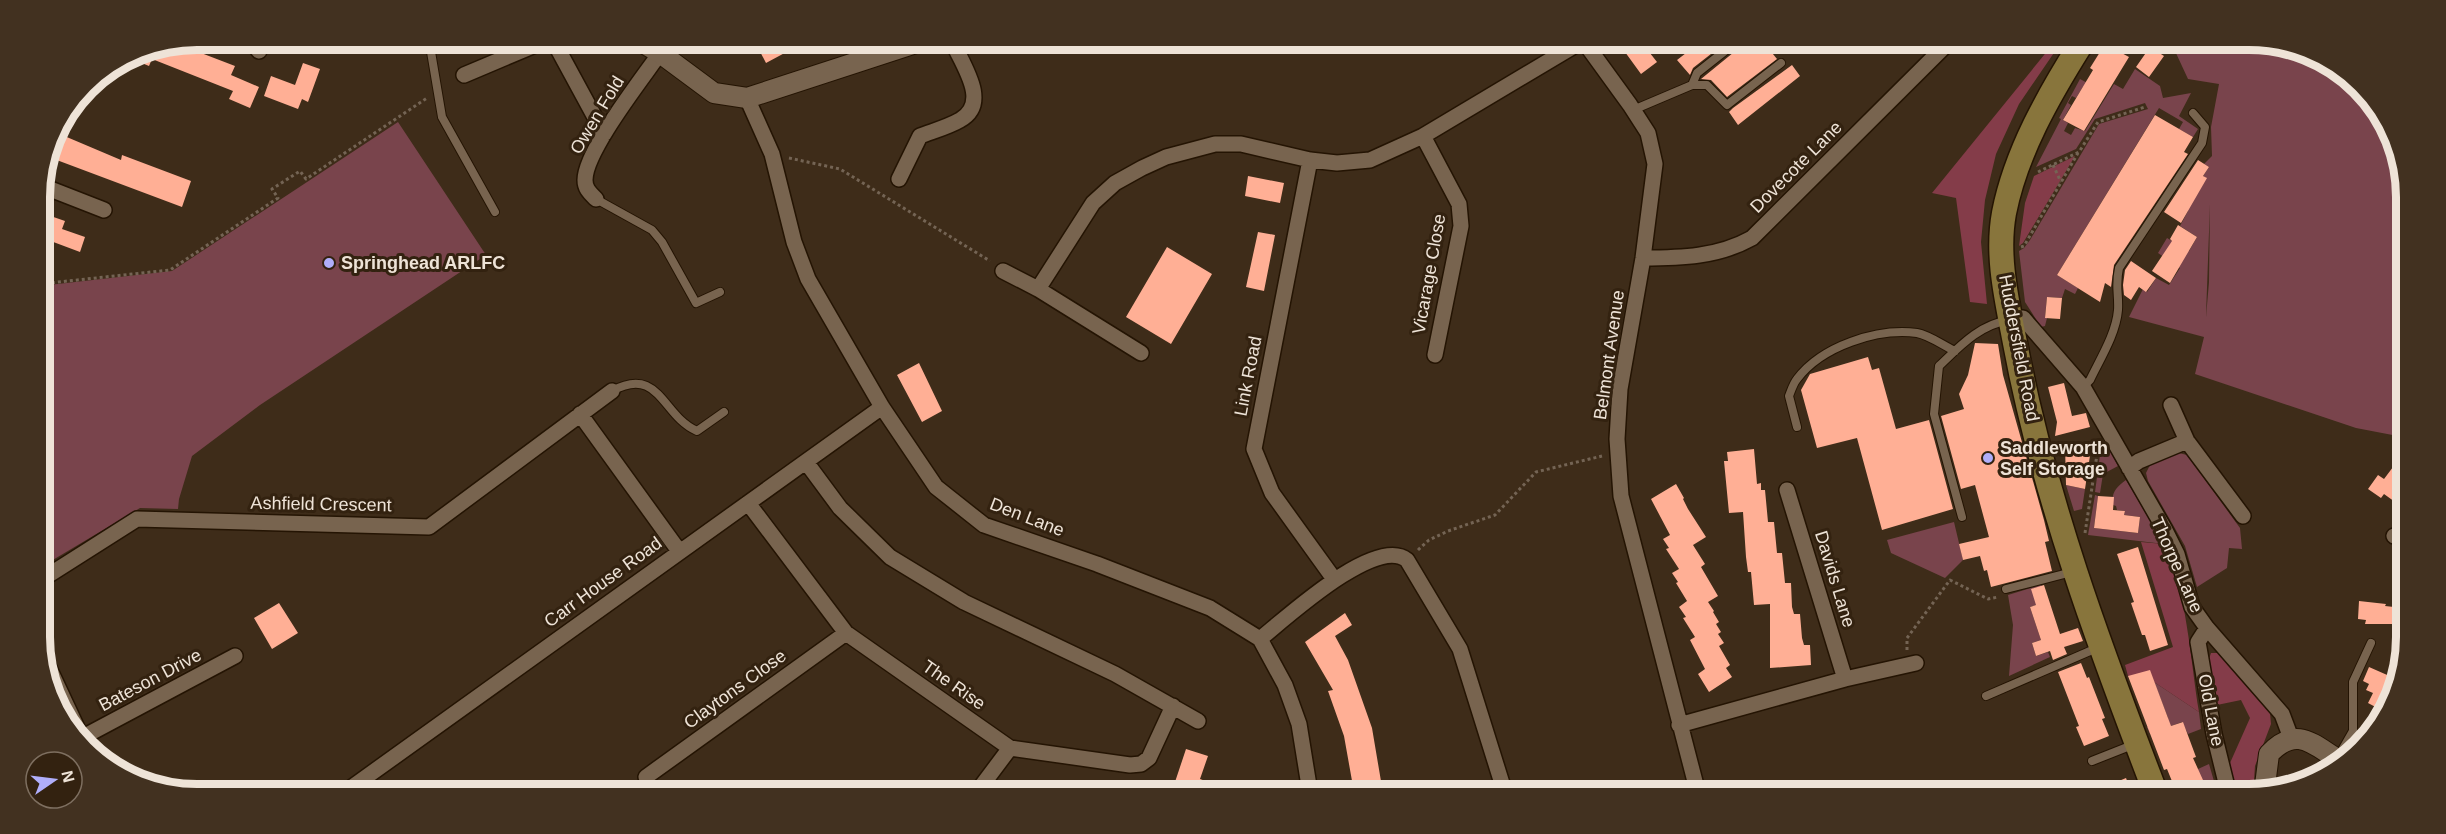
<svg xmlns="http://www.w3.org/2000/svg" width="2446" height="834" font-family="Helvetica,sans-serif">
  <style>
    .green { fill: #79444c; fill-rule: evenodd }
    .forest { fill: #843c49 }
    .building { fill: #ffaf95 }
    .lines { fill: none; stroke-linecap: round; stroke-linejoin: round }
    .service-casing { stroke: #241403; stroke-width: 10 }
    .minor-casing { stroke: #241403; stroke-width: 18 }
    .tertiary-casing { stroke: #241403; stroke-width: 22 }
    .primary-casing { stroke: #241403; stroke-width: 27 }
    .path { stroke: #746454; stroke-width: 3; stroke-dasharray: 3 3; stroke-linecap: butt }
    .service { stroke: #78644f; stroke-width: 8 }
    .minor { stroke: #78644f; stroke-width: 15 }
    .tertiary { stroke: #78644f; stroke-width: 20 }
    .primary { stroke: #88753c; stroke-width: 24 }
    .poi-dot { fill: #b0aefa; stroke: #332210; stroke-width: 2 }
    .labels { text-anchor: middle; stroke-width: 6; stroke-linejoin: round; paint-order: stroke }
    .street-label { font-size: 18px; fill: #eee3d7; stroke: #332210 }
    .poi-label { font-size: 18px; font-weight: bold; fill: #eee3d7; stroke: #332210; text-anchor: start }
    .rim { fill: none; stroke: #eee3d7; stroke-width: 8 }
  </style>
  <rect width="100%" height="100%" fill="#3e2c19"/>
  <!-- green -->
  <path class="green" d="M2176,44H2291L2368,92L2404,166L2403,437L2356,428L2195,374L2204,337L2129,317L2143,289L2147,292L2156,278L2169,285L2180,268L2158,253L2167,238L2189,251L2197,237L2180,226L2188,211L2185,209L2206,178L2203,176L2209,167L2204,164L2212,156L2211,127L2219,84L2188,79L2175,51ZM2210,204L2209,282L2206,317V316Z
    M2135,69L2160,86L2163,98L2191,93L2179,116L2198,129L2193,137L2179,129L2183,122L2159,108L2057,275L2078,288L2075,294L2065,289L2062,298L2047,297L2045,317L2047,318L2045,326L2041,327L2025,302L2019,251L2024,248L2030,240L2099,124L2148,109L2145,103L2095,119L2076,149L2036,167L2061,119L2059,118L2080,79L2093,86L2083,87L2076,98L2072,96L2068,103L2071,105L2063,120L2068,123L2064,131L2071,135L2075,128L2085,131L2114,84L2123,89Z
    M398,122L486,255L260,405L192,456L179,499L178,509L140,508L41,567L40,286L172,271Z
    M2102,440L2105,441L2118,466L2103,474L2100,493L2095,492Z
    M2179,453L2187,455L2240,528L2242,549L2229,548L2227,568L2197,587L2185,546L2148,481L2146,473L2150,465Z
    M2126,480L2164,544L2088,535L2095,495L2098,496L2094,528L2138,533L2140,517L2124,515L2125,511L2117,510L2116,506L2113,505C2111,493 2116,487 2126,480Z
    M2066,485L2085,489L2082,509L2074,511Z
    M1954,522L1963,560L1945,578L1891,553L1887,540Z
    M2041,585L2043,592L2036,605L2030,607L2041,640L2032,643L2036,656L2048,652L2050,657L2009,676L2013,625L2008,595Z
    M2154,682L2199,712L2201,729L2188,734L2182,722L2150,734L2147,727L2168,718Z
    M2209,764L2218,795L2213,788L2203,792L2201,787L2193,791L2194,795L2176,794L2198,769Z"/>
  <!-- forest -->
  <path class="forest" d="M2053,44H2060L2019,104L1996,154L1985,200L1981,242L1987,304L1970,302L1956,198L1932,193Z
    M2075,156L2023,243L2019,246L2025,203L2034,176Z
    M2141,542L2164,544C2186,584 2191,665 2199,712L2154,682L2128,676L2125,665L2173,647Z
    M2211,653H2219L2270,713L2271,724L2255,766L2253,795H2237L2230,763L2250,718L2241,700L2217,705L2209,659Z"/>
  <!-- building -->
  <path class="building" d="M754,40L807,41L766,63Z
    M175,43L235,66L231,75L259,87L250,108L229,99L233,91L152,59L149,66L127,57L137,51Z
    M1637,43L1644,49L1646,48L1657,62L1641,74L1625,52Z
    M1699,43H1725L1693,68L1690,75L1677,60Z
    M1741,43H1764L1777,59L1727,97L1711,80L1701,79L1739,48Z
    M2105,44L2129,57L2084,131L2063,120L2093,70L2090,68Z
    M2150,47L2164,56L2149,77L2136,67Z
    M303,63L320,69L308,102L302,99L298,109L264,96L271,76L295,85Z
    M1792,65L1800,76L1738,125L1729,112L1733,108Z
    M2155,115L2193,137L2184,152L2188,154L2114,265L2111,287L2105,283L2100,302L2057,275Z
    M62,135L121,160L122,155L191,181L182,207L54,159Z
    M2198,160L2209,167L2203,176L2207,178L2181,223L2164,212Z
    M1248,176L1284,183L1280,203L1245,196Z
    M39,212L65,221L62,229L85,237L80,252L40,237Z
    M2178,225L2197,237L2170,283L2152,271L2172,241L2170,239Z
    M1258,232L1275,235L1264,291L1246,287Z
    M1167,247L1212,274L1171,344L1126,317Z
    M2131,261L2156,278L2146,292L2139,287L2131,300L2124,295L2123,285L2125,270Z
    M2047,297L2062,298L2060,319L2045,318Z
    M1975,343L1998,344L2003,375L2044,520L2049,541L2045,542L2052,571L1991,587L1987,570L1984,571L1980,556L1963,560L1959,544L1989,537L1975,485L1961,489L1941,416L1964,409L1959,394L1968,375Z
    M1868,357L1872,370L1879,368L1896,429L1929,420L1953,509L1882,530L1857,438L1817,448L1801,390L1810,374Z
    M919,363L942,411L922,422L897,375Z
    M2064,383L2072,416L2086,413L2090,427L2055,436L2057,422L2048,387Z
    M2065,445L2091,449L2085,489L2066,485Z
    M1754,449L1757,484L1761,483V490H1765L1768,522H1774L1777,553H1782L1785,583H1791L1792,607L1794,614H1800L1802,638L1804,645H1810L1811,665L1770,668V604L1754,605L1751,572H1748L1746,557L1743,512L1729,513L1724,461H1728L1727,452Z
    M2393,467L2403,473L2402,507L2384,494L2381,498L2368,489L2378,475L2384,479Z
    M1676,484L1684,498L1683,499L1688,509L1706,537L1693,545L1705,564L1701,567L1718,596L1708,602L1714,611L1713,612L1719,622L1716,624L1721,632L1718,634L1724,643L1719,646L1730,665L1726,668L1732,677L1709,692L1698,674L1705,669L1690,640L1695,637L1683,618L1686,617L1679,607L1687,601L1676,583L1678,582L1672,573L1679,569L1666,549L1669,548L1663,539L1670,535L1651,499Z
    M2098,496L2114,497L2113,510L2125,511L2124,515L2140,517L2138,533L2094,528Z
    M2138,547L2168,645L2150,651L2145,635H2142L2131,603L2134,602L2117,554Z
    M2044,585L2060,634L2078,628L2083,641L2064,647L2067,654L2053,660L2050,651L2036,656L2032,643L2041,640L2030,607L2036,605L2031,589Z
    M2359,601L2386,604L2385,606L2394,607L2392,624H2365L2366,620L2358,619Z
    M279,603L298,633L272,649L254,618Z
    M1345,613L1352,625L1335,636L1348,660L1372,728L1383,793L1354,792L1344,736L1328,691L1333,690L1305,642Z
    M2081,663L2087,678L2089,677L2105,718L2102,719L2109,736L2084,746L2076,727L2079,726L2058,672Z
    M2369,667L2394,678L2388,694L2391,695L2383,711L2368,703L2373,693L2366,690L2369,684L2363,681Z
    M2150,670L2171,726L2183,722L2196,757L2193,758L2203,780L2176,791L2167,769L2164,770L2128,676Z
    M1186,749L1208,756L1200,779L1230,790V792H1186L1173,788Z
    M2126,778L2132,794H2088Z"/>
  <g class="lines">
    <!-- service casing -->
    <g class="service-casing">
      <path id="service" d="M429,40L442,117L495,212
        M1692,85L1697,73L1735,43
        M1633,110L1692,85H1707L1727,105L1781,63
        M596,199L652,230L662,242L696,303L720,292
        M2083,387L2090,380C2100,359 2116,334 2118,310C2119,294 2115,286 2119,268L2202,143L2205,127L2193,113
        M612,391C660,365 662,416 697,431L724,412
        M1797,427L1789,396C1791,391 1793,384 1797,379C1822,346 1877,328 1917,333C1929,335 1944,346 1955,351
        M1962,517L1934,414L1939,366C1960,346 1979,325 2009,320
        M2006,589L2072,572
        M1986,696L2097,648
        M2337,759L2353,731V682L2371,643
        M2092,761L2135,744"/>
    </g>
    <!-- minor casing -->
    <g class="minor-casing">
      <path id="minor" d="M249,39L259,51
        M553,40L604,134
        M1585,43L1630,105L1648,133L1655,164L1643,258L1620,389L1617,439L1621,496L1698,793
        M464,75L547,40
        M747,98L772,154L794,242L808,279L882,407L936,487L984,525L1097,564L1210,608L1260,639L1285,685L1299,724L1310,792
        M1423,136L1459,204L1461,226L1435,355
        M1310,160L1254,449L1272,493L1334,579
        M899,179L920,136C933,131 948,127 960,120C991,103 962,64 952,41
        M40,185L104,210
        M596,199C590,193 585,189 585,180C585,151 642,79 660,53
        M1643,258C1681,258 1718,257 1752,238L1947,44
        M1003,271L1038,289L1141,353
        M1038,289L1093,203L1115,183L1142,168L1166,157L1215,144H1241L1310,160L1337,163L1370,160L1423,136L1579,43
        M2010,319L2023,318L2083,387L2165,530L2177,554L2192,607L2207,628L2282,714L2291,738
        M2171,405L2187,441L2243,516
        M580,414L679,551
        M806,462L840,508L890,557L964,602L1115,674L1198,721
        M2129,468L2139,461L2187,441
        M1787,490L1845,679
        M748,503L846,633L1010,748L1130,765L1141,764L1149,758L1173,706
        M2394,536L2402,537
        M41,580L137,519L429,527L612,391
        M2207,628L2198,642L2214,734L2229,795
        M1260,639C1286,618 1376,535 1407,560L1460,649L1505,793
        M42,653L86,747
        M1679,725L1845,679L1916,663
        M83,737L235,656
        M646,777L846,633
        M348,790L882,407
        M977,792L1010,748"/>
    </g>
    <!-- tertiary casing -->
    <g class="tertiary-casing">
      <path id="tertiary" d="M638,40L660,53L714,93L747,98L922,41
        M2264,793L2269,754C2298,723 2315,747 2344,763"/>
    </g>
    <!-- primary casing -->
    <g class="primary-casing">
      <path id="primary" d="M2081,44C2049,95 2016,152 2004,213C1996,256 2007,301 2015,343C2044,498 2100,648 2156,794"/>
    </g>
    <!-- path -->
    <path class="path" d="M2000,44H2007
      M690,51L709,40
      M789,158L840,169L990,261
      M2053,165L2061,182
      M2038,172L2079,152L2098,122L2145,107
      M2021,247L2024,246L2078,153
      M40,284L170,270L278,198L272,189L300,171L306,179L427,98
      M2085,533L2098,448
      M1418,550L1429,540L1448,531L1495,515L1536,472L1602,456
      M1907,650V638L1950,580L1988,599L1998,597"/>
    <!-- service -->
    <use href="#service" class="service"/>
    <!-- minor -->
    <use href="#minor" class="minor"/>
    <!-- tertiary -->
    <use href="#tertiary" class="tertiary"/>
    <!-- primary -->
    <use href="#primary" class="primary"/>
  </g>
  <!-- markers -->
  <g class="poi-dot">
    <circle cx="329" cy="263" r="6"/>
    <circle cx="1988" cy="458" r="6"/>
  </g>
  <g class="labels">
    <!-- street labels -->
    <g class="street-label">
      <text transform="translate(597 115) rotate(-59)" y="6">Owen Fold</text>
      <text transform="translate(1796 167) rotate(-45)" y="6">Dovecote Lane</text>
      <text transform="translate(1429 274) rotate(-80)" y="6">Vicarage Close</text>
      <text transform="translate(2019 348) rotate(79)" y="6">Huddersfield Road</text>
      <text transform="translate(1609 355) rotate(-82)" y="6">Belmont Avenue</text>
      <text transform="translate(1248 376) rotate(-79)" y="6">Link Road</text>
      <text transform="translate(321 504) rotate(1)" y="6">Ashfield Crescent</text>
      <text transform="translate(1027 517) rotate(21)" y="6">Den Lane</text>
      <text transform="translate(2177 565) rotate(66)" y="6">Thorpe Lane</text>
      <text transform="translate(1835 579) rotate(73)" y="6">Davids Lane</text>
      <text transform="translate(603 582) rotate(-36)" y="6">Carr House Road</text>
      <text transform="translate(150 680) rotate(-28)" y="6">Bateson Drive</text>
      <text transform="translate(954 685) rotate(35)" y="6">The Rise</text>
      <text transform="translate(735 689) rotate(-36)" y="6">Claytons Close</text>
      <text transform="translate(2211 710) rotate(79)" y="6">Old Lane</text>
    </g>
    <!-- poi labels -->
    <g class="poi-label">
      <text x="341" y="269">Springhead ARLFC</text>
      <text x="2000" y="454">Saddleworth<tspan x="2000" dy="21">Self Storage</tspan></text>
    </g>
  </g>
  <!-- crop -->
  <path d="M0 0H2446V834H0ZM197 50H2249A147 147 0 0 1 2396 197V637A147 147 0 0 1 2249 784H197A147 147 0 0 1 50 637V197A147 147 0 0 1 197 50Z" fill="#423120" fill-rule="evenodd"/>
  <path class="rim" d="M197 50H2249A147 147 0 0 1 2396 197V637A147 147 0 0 1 2249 784H197A147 147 0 0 1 50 637V197A147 147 0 0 1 197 50Z"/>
  <!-- north arrow -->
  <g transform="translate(54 780) rotate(76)"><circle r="28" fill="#332210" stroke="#7e6f60" stroke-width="1.5"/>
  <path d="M0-4.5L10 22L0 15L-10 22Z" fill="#b0aefa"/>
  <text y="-9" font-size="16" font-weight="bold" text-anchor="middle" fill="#eee3d7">N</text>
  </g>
</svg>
